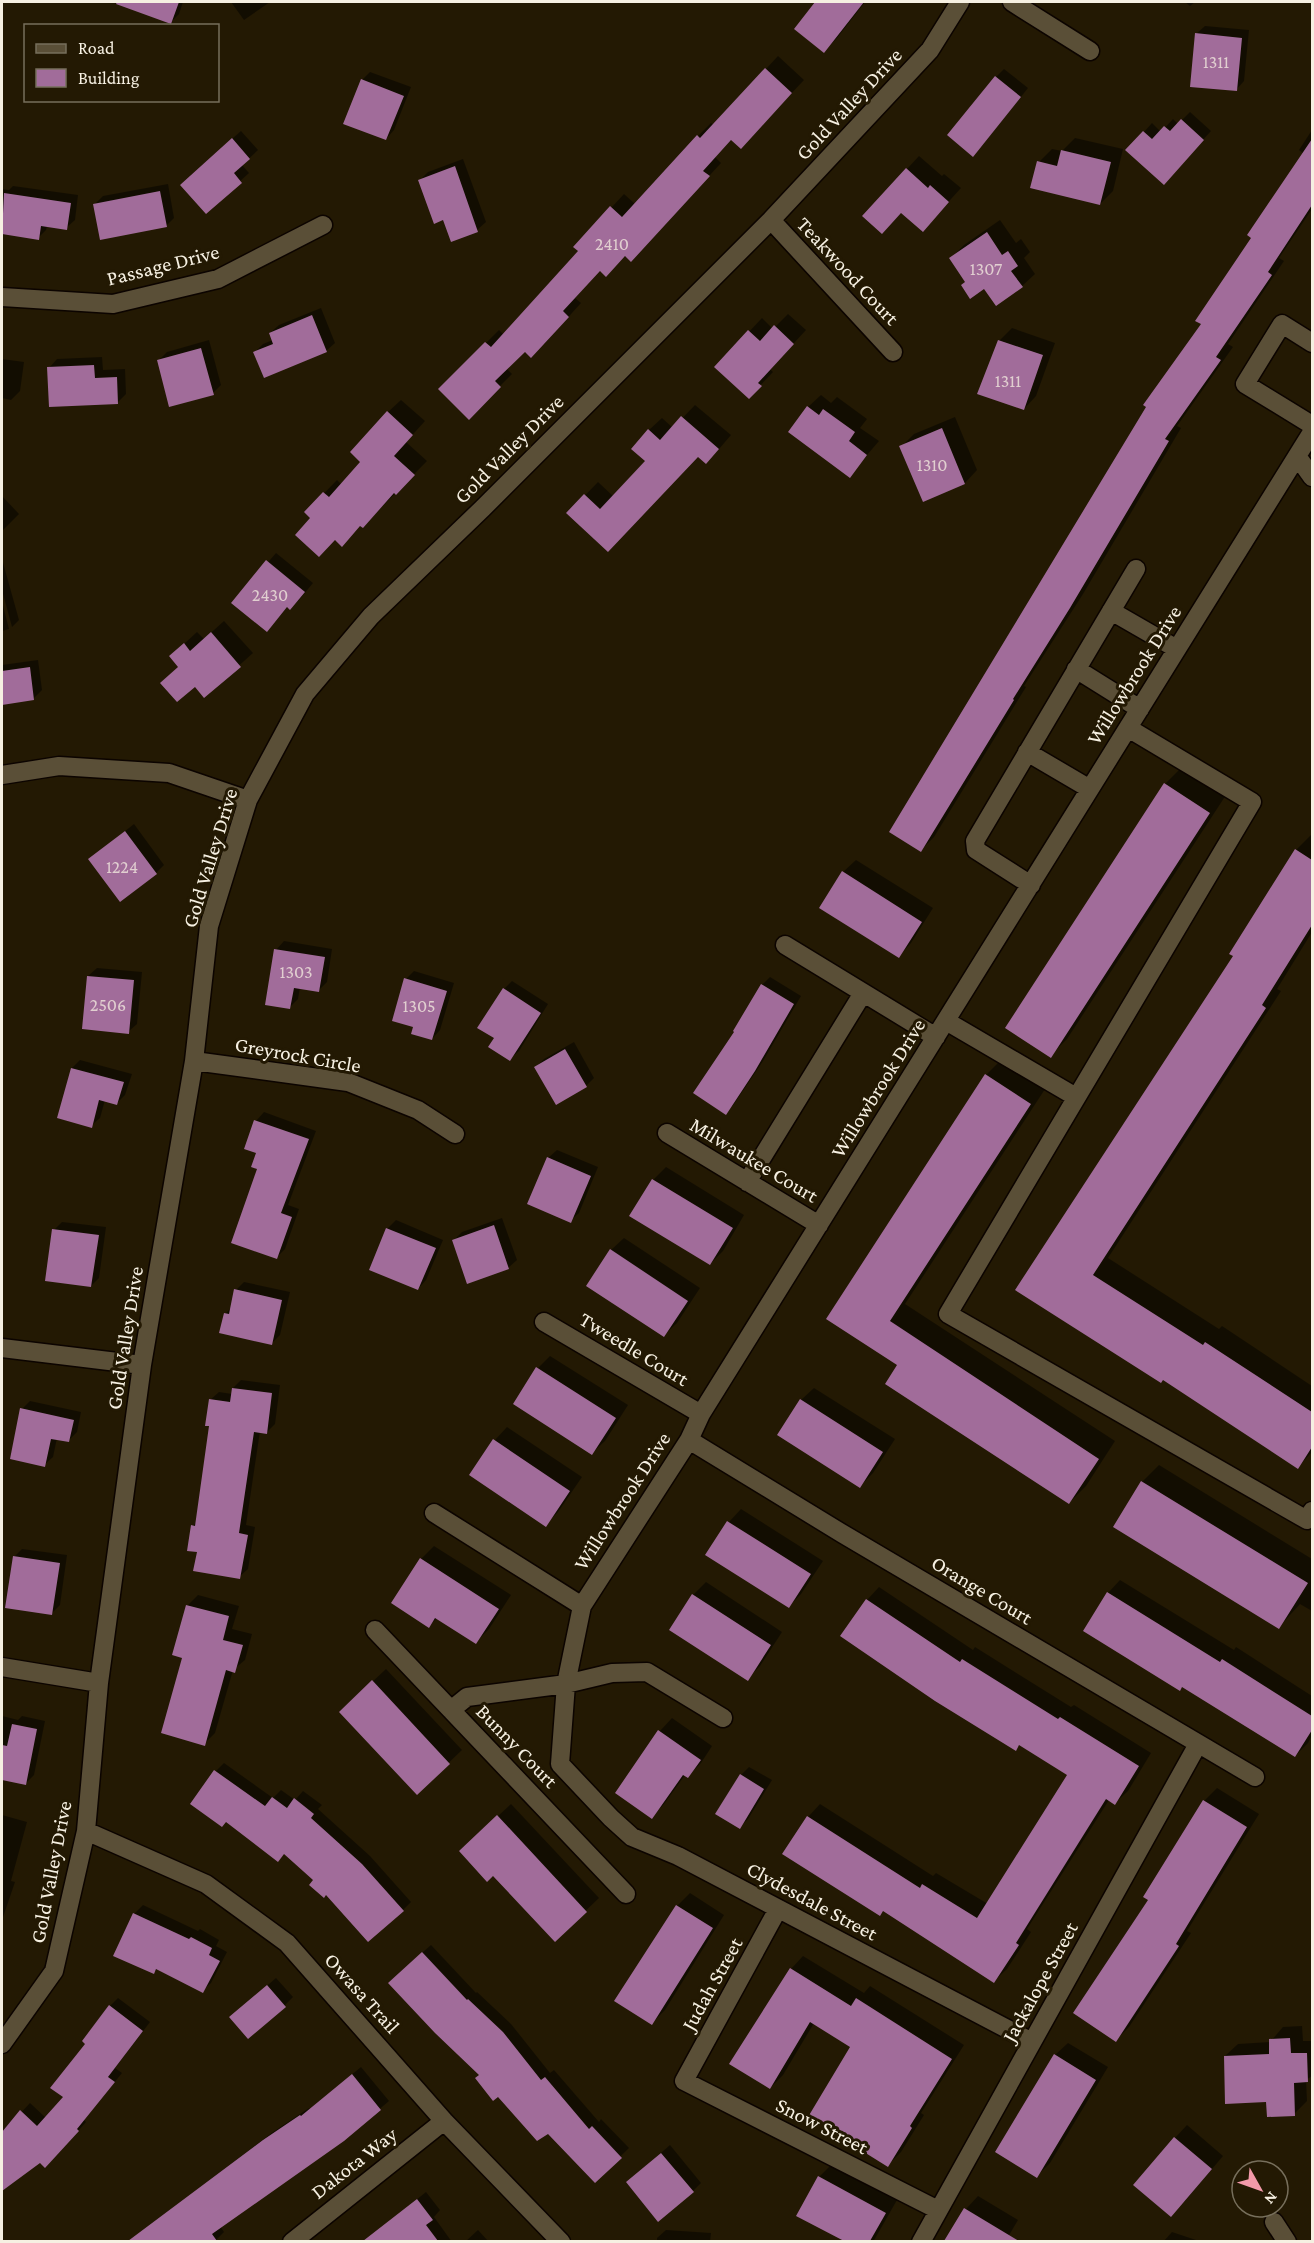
<svg xmlns="http://www.w3.org/2000/svg" width="1314" height="2243" font-family="'Crimson Pro',serif">
  <style>
    .shadow { fill: #0007 }
    .building { fill: #a16c9a }
    .lines { fill: none; stroke-linecap: round; stroke-linejoin: round }
    .minor-casing { stroke: #0c0400; stroke-width: 21 }
    .minor { stroke: #5a4f37; stroke-width: 18 }
    .labels { text-anchor: middle; stroke-width: 6; stroke-linejoin: round; paint-order: stroke }
    .number-label { font-size: 18px; fill: #e1cfd0 }
    .street-label { font-size: 21px; fill: #f6f0e2; stroke: #231903 }
  </style>
  <rect width="100%" height="100%" fill="#231903"/>
  <!-- shadow -->
  <path class="shadow" d="M112,2H183L179,14L171,22Z
    M231,2H270L244,20Z
    M817,2H865L837,38L824,51L796,29Z
    M1185,2H1195L1190,6Z
    M1205,26L1249,30L1244,81L1236,90L1196,34Z
    M778,56L804,80L753,134L732,139L715,157L721,163L644,247L600,269L575,298L581,303L544,344L525,350L506,368L512,374L469,417L440,389L499,330L504,335L580,251L575,247L624,194L635,204L698,136L711,123L714,125Z
    M1004,69L1028,88L981,147L996,77Z
    M370,72L411,87L394,130L386,139L362,80Z
    M1190,112L1211,131L1172,174L1144,132L1152,123L1161,132L1173,119L1178,124Z
    M1312,130V209L1279,258L1284,261L1228,344L1233,347L1177,426L1181,428L1083,594L1024,686L1026,687L934,837L921,850L1203,324L1304,154L1299,150Z
    M241,131L258,150L242,165L249,173L206,212L190,176Z
    M1075,138L1123,149L1113,191L1100,204L1039,162L1052,149L1062,151Z
    M919,156L942,176L944,174L961,188L921,232V228L902,212L882,232L907,169Z
    M463,159L486,222L477,230L444,218L420,180L428,172Z
    M168,184L174,218L166,226L95,204L103,196Z
    M13,186L78,195L75,220L66,228L47,226L46,230L38,238L2,233V189L9,190Z
    M1000,220L1016,243L1021,239L1030,252L1024,258L1035,274L1022,286L984,287L967,282L951,258L964,245Z
    M321,308L335,343L326,351L255,352L263,344L273,340L270,333L279,325Z
    M788,314L806,330L770,369L773,372L749,397L716,367L762,318L773,329Z
    M1012,328L1055,343L1036,396L1024,409L999,341Z
    M209,340L221,385L213,393L158,361L167,352Z
    M102,357L103,370L125,369L126,394L117,403L49,368L57,359Z
    M2,359L24,362L20,391L11,400L2,398Z
    M821,395L831,403L837,397L867,419L860,428L879,441L849,476L808,407Z
    M401,400L425,421L406,442L427,461L363,526L312,518L306,512L337,480L342,485L362,462L388,412Z
    M695,405L731,435L719,449L698,455L608,550L568,513L598,482L614,497L647,461L649,430L662,418L673,428Z
    M955,417L977,470L965,483L924,500L901,447L914,434Z
    M2,496L19,514L2,531Z
    M276,553L313,583L299,600L290,608L288,606L275,622L233,603Z
    M2,559L19,620L12,627L2,590Z
    M2,602L9,629L2,631Z
    M224,621L253,653L205,696L179,666L184,644L197,632L204,639Z
    M38,660L42,690L33,699L2,703V665Z
    M1182,767L1226,795L1067,1039L1050,1056L1007,1027L1165,784Z
    M134,824L164,865L156,873L90,859Z
    M1312,834V932L1277,989L1281,991L1108,1258L1219,1329L1222,1326L1312,1386V1452L1298,1467L1163,1378L1017,1290L1235,956L1296,850Z
    M856,860L933,908L911,943L899,956L843,872Z
    M284,941L332,949L327,982L319,990L300,987L298,999L290,1007L276,950Z
    M97,968L142,972L137,1024L128,1032L88,976Z
    M414,971L454,983L440,1030L432,1039L415,1026L406,979Z
    M770,977L801,996L763,1061L734,1104L725,1113L737,1031L762,985Z
    M512,981L548,1004L519,1051L510,1059L496,1038L504,989Z
    M574,1042L594,1078L586,1086L536,1067L544,1059Z
    M1003,1058L1047,1086L905,1304L1115,1441L1086,1486L1069,1503L899,1365L828,1319L986,1075Z
    M80,1060L132,1074L125,1095L117,1103L105,1100L100,1118L91,1126L72,1068Z
    M264,1112L316,1131L288,1205L299,1209L285,1249L276,1258L258,1152L256,1121Z
    M557,1150L598,1167L579,1213L570,1221L548,1158Z
    M666,1167L744,1215L723,1251L710,1264L653,1180Z
    M502,1218L517,1260L508,1268L454,1240L462,1232Z
    M396,1220L443,1240L426,1280L418,1289L387,1229Z
    M62,1222L106,1227L99,1278L91,1286L54,1230Z
    M624,1238L700,1288L677,1323L664,1335L611,1250Z
    M244,1282L290,1292L280,1335L272,1343L225,1314L232,1307L236,1290Z
    M550,1356L628,1405L605,1441L592,1453L538,1368Z
    M241,1380L280,1385L275,1424L267,1432L260,1431L246,1525L255,1527L248,1569L239,1577L198,1551L193,1526L197,1522L211,1425L210,1400L219,1392L232,1394L233,1388Z
    M814,1388L895,1439L873,1473L860,1486L801,1400Z
    M30,1401L81,1412L77,1432L68,1441L57,1438L53,1457L44,1465L22,1409Z
    M507,1427L582,1477L558,1512L545,1525L495,1440Z
    M1159,1465L1312,1559V1611L1300,1604L1279,1627L1115,1526L1142,1482Z
    M741,1509L823,1561L801,1594L789,1606L707,1555L729,1522Z
    M434,1546L511,1595L489,1629L476,1642L437,1618L429,1626L421,1559Z
    M22,1549L67,1555L60,1605L51,1614L14,1557Z
    M1120,1580L1234,1650L1236,1647L1312,1696V1735L1308,1743L1295,1756L1108,1593Z
    M706,1582L782,1632L760,1666L747,1679L693,1595Z
    M879,1587L973,1650L975,1647L1071,1707L1074,1705L1151,1753L1128,1791L1115,1803L1109,1800L1027,1929L1031,1932L1007,1969L994,1981L808,1817L820,1804L933,1876L936,1873L988,1904L1069,1775L1020,1744L1016,1749L867,1600Z
    M198,1595L239,1606L232,1629L252,1634L245,1660L233,1670L215,1733L204,1744L184,1657L187,1606Z
    M386,1669L462,1750L417,1793L354,1699Z
    M2,1716L18,1720L22,1716L45,1721L34,1775L26,1783L2,1778Z
    M672,1718L712,1746L701,1763L688,1776L685,1775L664,1804L652,1817L617,1792L660,1731Z
    M224,1763L273,1798L281,1790L295,1800L303,1791L322,1805L318,1809L370,1856L411,1902L403,1910L315,1880L216,1771Z
    M749,1767L772,1780L748,1819L740,1827L741,1775Z
    M1217,1788L1259,1814L1187,1931L1191,1933L1129,2027L1116,2040L1150,1899L1204,1801Z
    M511,1804L599,1898L555,1940L473,1839Z
    M2,1815L27,1822L11,1881L15,1882L2,1920Z
    M690,1893L724,1915L665,2010L652,2023L677,1906Z
    M143,1905L198,1931L200,1929L219,1940L216,1946L227,1952L211,1983L202,1991L158,1968L153,1973L134,1914Z
    M431,1945L476,1993L477,1992L511,2024L550,2073L554,2070L599,2122L601,2119L629,2148L595,2181L548,2132L481,2075L398,1974Z
    M803,1956L864,1993L870,1986L964,2045L921,2113L924,2115L901,2152L888,2165L852,2047L814,2023L783,2075L770,2088L791,1969Z
    M276,1978L293,1997L284,2006L240,2009Z
    M118,1998L150,2022L115,2068L122,2073L84,2120L86,2122L54,2158L40,2161L2,2189V2133L30,2103L46,2118L65,2097L87,2044L110,2006Z
    M1302,2026L1303,2041H1312V2076L1306,2080L1307,2101L1294,2114L1268,2100L1225,2056L1238,2044L1270,2042L1283,2027Z
    M1068,2043L1108,2067L1050,2163L1037,2176L1055,2055Z
    M361,2067L389,2101L343,2140L220,2226L224,2232L216,2240L128,2242L273,2132L309,2108L310,2109Z
    M1187,2125L1223,2156L1184,2202L1175,2138Z
    M670,2145L701,2183L693,2191L628,2182Z
    M832,2164L897,2200L873,2242H847L798,2215L819,2177Z
    M426,2192L440,2210L434,2217L452,2242H380L374,2234Z
    M978,2196L1018,2220L1005,2242H946L966,2209Z
    M478,2230L489,2242H465Z
    M666,2230L711,2233L710,2242H657V2238Z
    M1172,2232L1199,2241L1163,2242Z"/>
  <!-- building -->
  <path class="building" d="M117,2H179L171,24L116,4Z
    M815,2H864L824,53L794,29Z
    M1195,33L1242,38L1237,91L1190,87Z
    M765,68L792,93L741,149L731,140L703,171L710,176L631,262L625,256L606,277L600,271L563,311L569,317L531,358L525,352L495,381L501,387L469,420L438,389L485,342L491,347L578,251L573,247L610,206L622,217L697,135L700,138Z
    M995,76L1021,97L973,157L947,135Z
    M361,79L404,96L386,140L343,124Z
    M1181,119L1204,140L1164,185L1125,150L1143,131L1152,139L1164,126L1170,131Z
    M232,138L250,159L234,173L242,183L206,214L180,185Z
    M1312,139V205L1268,272L1272,275L1216,357L1221,360L1165,439L1169,441L1070,608L1013,699L1014,700L921,852L889,832L1146,407L1143,405L1201,324L1195,321L1251,238L1247,235Z
    M1061,150L1111,162L1100,205L1030,188L1037,161L1057,166Z
    M455,166L478,232L451,242L443,220L434,224L418,180Z
    M906,168L928,188L930,185L949,202L923,232L901,213L882,234L862,216Z
    M160,191L167,227L100,240L93,204Z
    M4,193L71,203L67,230L41,226L39,240L2,234Z
    M987,232L1002,255L1008,251L1018,266L1011,271L1023,287L996,306L984,289L970,299L961,285L965,282L949,258Z
    M312,315L327,352L264,378L253,352L273,344L269,333Z
    M774,325L794,344L758,383L762,386L749,399L714,367L748,330L760,341Z
    M998,340L1043,355L1024,410L977,394Z
    M201,348L214,395L169,407L157,360Z
    M94,365L95,378L117,377L118,404L49,407L47,367Z
    M807,406L819,415L823,409L855,432L849,441L867,455L850,478L788,432Z
    M387,411L413,435L394,456L415,475L396,495L394,493L363,528L360,526L342,547L335,540L319,557L295,535L310,518L304,512L323,492L329,497L360,462L350,452Z
    M681,416L719,449L706,464L698,457L608,552L566,513L584,494L600,509L645,461L631,449L648,429L660,440Z
    M942,428L965,484L923,502L899,446Z
    M266,560L305,592L290,610L287,607L267,632L231,603Z
    M211,632L241,667L204,698L195,687L177,702L160,683L178,667L169,656L184,643L190,651Z
    M30,667L34,700L2,705V671Z
    M1164,783L1210,813L1051,1058L1005,1028Z
    M125,831L157,874L120,902L88,859Z
    M1295,849L1312,860V925L1262,1005L1266,1008L1093,1275L1203,1345L1205,1342L1312,1412V1447L1298,1469L1163,1380L1161,1383L1015,1290L1233,956L1229,954Z
    M842,871L922,922L899,958L819,908Z
    M274,949L325,957L319,992L294,988L290,1009L265,1005Z
    M87,976L134,980L129,1034L82,1029Z
    M404,978L447,991L432,1040L411,1034L413,1027L392,1021Z
    M761,984L794,1004L755,1071L726,1115L693,1093L734,1032L733,1031Z
    M503,988L541,1013L510,1061L488,1047L494,1038L477,1028Z
    M565,1049L587,1087L556,1105L534,1067Z
    M71,1068L124,1082L117,1105L99,1100L92,1128L57,1118Z
    M985,1074L1031,1104L890,1321L1099,1459L1069,1504L885,1384L897,1365L826,1319Z
    M254,1120L309,1139L281,1213L292,1217L277,1259L231,1243L257,1169L251,1167L256,1153L244,1149Z
    M547,1157L591,1176L571,1223L527,1204Z
    M652,1179L733,1228L710,1265L629,1216Z
    M494,1225L509,1269L467,1284L452,1240Z
    M386,1228L436,1248L418,1290L369,1270Z
    M52,1229L99,1235L91,1287L45,1281Z
    M610,1249L688,1301L664,1337L586,1286Z
    M234,1289L282,1300L272,1345L219,1333L224,1313L229,1314Z
    M536,1367L616,1418L592,1455L513,1404Z
    M232,1388L272,1393L267,1434L254,1432L239,1533L248,1535L240,1579L193,1571L197,1552L187,1551L191,1525L195,1526L209,1426H205L209,1399L230,1402Z
    M800,1399L883,1452L860,1488L777,1435Z
    M20,1408L74,1420L69,1442L51,1439L45,1467L10,1459Z
    M493,1439L570,1491L546,1527L469,1475Z
    M1141,1481L1308,1583L1279,1629L1113,1527Z
    M727,1521L811,1574L789,1608L705,1555Z
    M13,1556L60,1563L52,1615L5,1608Z
    M420,1558L499,1609L476,1644L435,1618L429,1628L391,1603Z
    M1107,1592L1220,1662L1222,1659L1312,1716V1730L1295,1757L1182,1687L1180,1691L1083,1631Z
    M692,1594L771,1645L748,1681L669,1630Z
    M866,1599L960,1662L962,1659L1058,1719L1060,1717L1139,1766L1115,1805L1106,1799L1016,1943L1019,1945L994,1983L883,1911L880,1916L782,1854L807,1816L920,1888L922,1884L977,1918L1067,1775L1019,1745L1016,1751L935,1701L840,1636Z
    M186,1605L229,1616L223,1640L243,1645L235,1673L226,1670L205,1746L161,1733L182,1658L172,1655Z
    M372,1680L450,1764L417,1795L339,1712Z
    M12,1724L37,1729L26,1785L2,1780V1745L7,1746Z
    M658,1730L701,1760L688,1778L683,1775L652,1819L615,1793Z
    M214,1770L265,1806L272,1797L287,1808L294,1798L314,1814L311,1818L362,1864L404,1911L368,1942L326,1895L324,1898L309,1885L313,1880L284,1854L278,1862L226,1822L222,1827L190,1804Z
    M740,1774L764,1789L740,1829L715,1814Z
    M1203,1800L1247,1827L1176,1944L1179,1946L1116,2042L1073,2013L1148,1900L1143,1897Z
    M497,1815L587,1912L555,1942L493,1876L487,1882L459,1851Z
    M676,1905L713,1928L652,2025L614,2001Z
    M133,1913L189,1939L191,1937L212,1948L209,1955L220,1961L203,1993L156,1969L154,1974L113,1956Z
    M422,1952L467,2000L468,1999L503,2032L541,2080L545,2077L589,2129L592,2126L622,2158L595,2183L548,2134L537,2141L498,2097L493,2101L475,2078L479,2075L435,2033L388,1983Z
    M790,1968L851,2006L856,1998L952,2059L910,2126L912,2128L888,2167L808,2117L850,2047L810,2022L770,2089L729,2064Z
    M267,1985L286,2007L248,2039L229,2017Z
    M109,2005L143,2031L108,2077L115,2082L77,2129L79,2131L45,2168L40,2163L2,2191V2132L20,2110L37,2126L63,2097L50,2088L85,2044L82,2041Z
    M1290,2038L1291,2053H1307L1308,2082L1294,2083L1295,2116L1267,2117L1266,2102L1225,2104L1224,2056L1269,2054V2039Z
    M1054,2054L1096,2080L1037,2178L995,2152Z
    M352,2074L381,2110L344,2141L212,2234L217,2241H128L263,2140L300,2115L301,2116Z
    M1174,2137L1212,2169L1171,2217L1133,2185Z
    M661,2153L694,2192L658,2222L626,2182Z
    M818,2176L886,2213L870,2241H844L796,2216Z
    M417,2199L433,2220L426,2225L438,2241H363Z
    M964,2208L1019,2241H944Z"/>
  <g class="lines">
    <!-- minor casing -->
    <g class="minor-casing">
      <path id="minor" d="M1012,2L1090,51
        M771,220L893,352
        M2,297L113,304L218,279L323,225
        M1312,343L1282,324L1245,384L1312,425
        M1297,456L1312,477
        M1111,611L1177,649
        M1076,669L1140,709
        M1128,728L1252,802L948,1314L1307,1520L1312,1511
        M1027,752L1090,789
        M2,775L59,766L169,773L248,800
        M1031,885L976,850L975,841L1136,569
        M785,945L936,1037
        M946,1021L1076,1097
        M194,1061L348,1082L418,1110L455,1134
        M667,1133L819,1225
        M747,1182L863,993
        M544,1322L701,1414
        M2,1348L142,1365
        M689,1440L843,1534L1255,1777
        M434,1513L582,1606
        M375,1630L626,1894
        M2,1667L99,1683
        M451,1710L467,1697L566,1684L612,1673L647,1672L723,1718
        M86,1831L206,1884L287,1943L444,2121L561,2242
        M778,1909L684,2081L938,2210
        M1032,2042L678,1856L632,1837L611,1818L560,1764L566,1684L582,1606L689,1440L701,1414L1312,432
        M2,2044L54,1971L86,1831L99,1683L142,1365L194,1061L209,926L248,800L305,694L371,616L483,508L771,220L930,50L960,2
        M1274,2222L1287,2242
        M292,2242L444,2121
        M921,2242L1198,1744"/>
    </g>
    <!-- minor -->
    <use href="#minor" class="minor"/>
  </g>
  <g class="labels">
    <!-- number labels -->
    <g class="number-label">
      <text x="1216" y="68">1311</text>
      <text x="612" y="250">2410</text>
      <text x="986" y="275">1307</text>
      <text x="1008" y="387">1311</text>
      <text x="932" y="471">1310</text>
      <text x="270" y="601">2430</text>
      <text x="122" y="873">1224</text>
      <text x="296" y="978">1303</text>
      <text x="108" y="1011">2506</text>
      <text x="419" y="1012">1305</text>
    </g>
    <!-- street labels -->
    <g class="street-label">
      <text transform="translate(849 104) rotate(-47)" y="7">Gold Valley Drive</text>
      <text transform="translate(163 265) rotate(-14)" y="7">Passage Drive</text>
      <text transform="translate(848 271) rotate(47)" y="7">Teakwood Court</text>
      <text transform="translate(509 449) rotate(-45)" y="7">Gold Valley Drive</text>
      <text transform="translate(1134 675) rotate(-58)" y="7">Willowbrook Drive</text>
      <text transform="translate(210 858) rotate(-73)" y="7">Gold Valley Drive</text>
      <text transform="translate(298 1055) rotate(10)" y="7">Greyrock Circle</text>
      <text transform="translate(878 1088) rotate(-58)" y="7">Willowbrook Drive</text>
      <text transform="translate(754 1160) rotate(31)" y="7">Milwaukee Court</text>
      <text transform="translate(125 1338) rotate(-81)" y="7">Gold Valley Drive</text>
      <text transform="translate(634 1349) rotate(31)" y="7">Tweedle Court</text>
      <text transform="translate(622 1501) rotate(-57)" y="7">Willowbrook Drive</text>
      <text transform="translate(982 1590) rotate(31)" y="7">Orange Court</text>
      <text transform="translate(517 1746) rotate(46)" y="7">Bunny Court</text>
      <text transform="translate(51 1872) rotate(-79)" y="7">Gold Valley Drive</text>
      <text transform="translate(812 1901) rotate(28)" y="7">Clydesdale Street</text>
      <text transform="translate(1040 1982) rotate(-61)" y="7">Jackalope Street</text>
      <text transform="translate(712 1984) rotate(-61)" y="7">Judah Street</text>
      <text transform="translate(362 1993) rotate(48)" y="7">Owasa Trail</text>
      <text transform="translate(822 2126) rotate(27)" y="7">Snow Street</text>
      <text transform="translate(354 2163) rotate(-38)" y="7">Dakota Way</text>
    </g>
  </g>
  <!-- border -->
  <rect width="1314" height="2243" fill="none" stroke="#f6f0e2" stroke-width="6"/>
  <!-- legend -->
  <rect x="24" y="24" width="195" height="78" fill="#231903" stroke="#776f5c" stroke-width="1.5"/>
  <rect x="36" y="44" width="30" height="9" fill="#5a4f37" stroke="#776f5c" stroke-width="1.5"/>
  <text x="78" y="54" font-size="18" fill="#f6f0e2">Road</text>
  <rect x="36" y="69" width="30" height="18" fill="#a16c9a" stroke="#776f5c" stroke-width="1.5"/>
  <text x="78" y="84" font-size="18" fill="#f6f0e2">Building</text>
  <!-- north arrow -->
  <g transform="translate(1260 2189) rotate(130)"><circle r="28" fill="#231903" stroke="#776f5c" stroke-width="1.5"/>
  <path d="M0-4.5L10 22L0 15L-10 22Z" fill="#f39aaa"/>
  <text y="-9" font-size="16" font-weight="bold" text-anchor="middle" fill="#f6f0e2">N</text>
  </g>
</svg>
